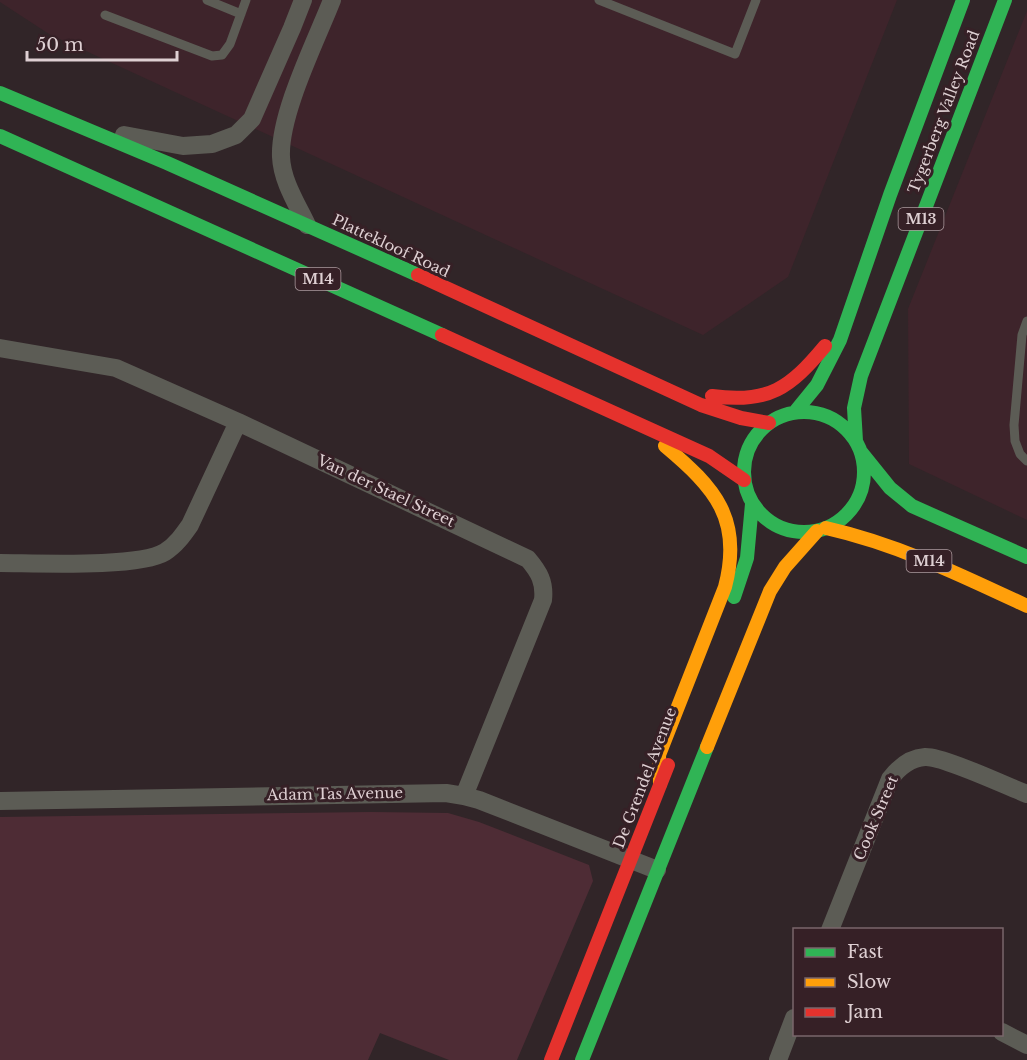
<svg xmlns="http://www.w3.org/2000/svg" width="1027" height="1060" font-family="'Libre Baskerville',serif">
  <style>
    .built { fill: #3e242b }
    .green { fill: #4e2c35 }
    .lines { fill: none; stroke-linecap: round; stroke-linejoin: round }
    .lane { stroke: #5c5c55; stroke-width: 9 }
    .street { stroke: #5c5c55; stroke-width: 18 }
    .fast { stroke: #30b455; stroke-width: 14 }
    .slow { stroke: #ff9f0a; stroke-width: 14 }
    .jam { stroke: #e5322d; stroke-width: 14 }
    .labels { text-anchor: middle; stroke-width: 6; stroke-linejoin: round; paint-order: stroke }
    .shield { fill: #362026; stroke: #ac9a9e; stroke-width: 1.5 }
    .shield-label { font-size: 14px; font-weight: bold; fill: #decfd2 }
    .street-label { font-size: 15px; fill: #decfd2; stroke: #362026 }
  </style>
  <rect width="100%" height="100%" fill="#312528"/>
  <!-- built -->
  <path class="built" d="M0,0H897L788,277L703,335L49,34L0,2Z
    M1027,11V520L909,464L908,309Z"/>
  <!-- green -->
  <path class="green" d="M371,812L448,813L479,822L589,865L593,881L517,1060H449L380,1033L368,1060H0V817Z"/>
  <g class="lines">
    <!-- lane -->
    <path class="lane" d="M207,0L241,14
      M599,0L735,54L756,0
      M105,15L212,56L222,55L230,44L246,0
      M1027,321L1022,335L1014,425L1015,441L1020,454L1027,461"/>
    <!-- street -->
    <path class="street" d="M124,135L183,146L212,144L236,135L252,119L292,28L303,0
      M307,225C297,204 282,181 281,157C279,114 316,41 332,0
      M0,348L116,368L238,422L528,559C539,572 545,582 543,600L464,796
      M0,563C35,563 139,568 165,552C176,545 183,535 190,525L238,422
      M0,801L446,793L464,796L479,800L657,870
      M830,930L890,779C899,767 910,758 925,757C943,756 1006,786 1027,794
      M1002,1032L1027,1045
      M778,1060L794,1018"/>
    <!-- fast -->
    <path class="fast" d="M0,93L167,163L418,275
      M0,136L442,335
      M744 472a60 60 0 1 1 120 0a60 60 0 1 1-120 0Z
      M795,412L817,385L840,340L890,195L963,0
      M856,441L854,408L861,376L1005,0
      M861,452L890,488L912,506L1027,557
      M734,597L747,558L752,504
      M582,1060L707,747"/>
    <!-- slow -->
    <path class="slow" d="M826,528C897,544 961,575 1027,606
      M707,747L770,591L785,567L817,531
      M660,784L659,755L725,587C743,519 715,488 665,446"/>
    <!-- jam -->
    <path class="jam" d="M418,275L701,405L741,418L769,423
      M442,335L709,456L744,480
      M712,396C769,404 790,388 825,346
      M551,1060L668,765"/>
  </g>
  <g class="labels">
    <!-- shield labels -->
    <g class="shield">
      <rect x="898.5" y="208" width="45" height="22" rx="4.5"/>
      <rect x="295.5" y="268" width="45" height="22" rx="4.5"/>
      <rect x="906.5" y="550" width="45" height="22" rx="4.5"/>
    </g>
    <g class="shield-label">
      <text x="921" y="224">M13</text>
      <text x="318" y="284">M14</text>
      <text x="929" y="566">M14</text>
    </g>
    <!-- street labels -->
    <g class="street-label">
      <text transform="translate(944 112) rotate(-69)" y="5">Tygerberg Valley Road</text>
      <text transform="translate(391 246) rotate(25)" y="5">Plattekloof Road</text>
      <text transform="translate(386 491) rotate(25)" y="5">Van der Stael Street</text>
      <text transform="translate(645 778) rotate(-69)" y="5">De Grendel Avenue</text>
      <text transform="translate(335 794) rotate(-1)" y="5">Adam Tas Avenue</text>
      <text transform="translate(876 818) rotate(-67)" y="5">Cook Street</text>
    </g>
  </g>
  <!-- legend -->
  <rect x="793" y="928" width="210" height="108" fill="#362026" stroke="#79666b" stroke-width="1.5"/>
  <rect x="805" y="948" width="30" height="9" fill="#30b455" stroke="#79666b" stroke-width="1.5"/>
  <text x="847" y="958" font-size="18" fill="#decfd2">Fast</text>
  <rect x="805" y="978" width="30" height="9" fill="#ff9f0a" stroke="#79666b" stroke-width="1.5"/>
  <text x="847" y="988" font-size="18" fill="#decfd2">Slow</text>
  <rect x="805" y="1008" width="30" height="9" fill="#e5322d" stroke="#79666b" stroke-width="1.5"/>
  <text x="847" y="1018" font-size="18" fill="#decfd2">Jam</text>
  <!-- scale -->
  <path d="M27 51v9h150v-9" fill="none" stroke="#decfd2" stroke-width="3"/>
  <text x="36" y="51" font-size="18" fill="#decfd2" stroke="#362026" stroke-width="4.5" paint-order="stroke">50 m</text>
</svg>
